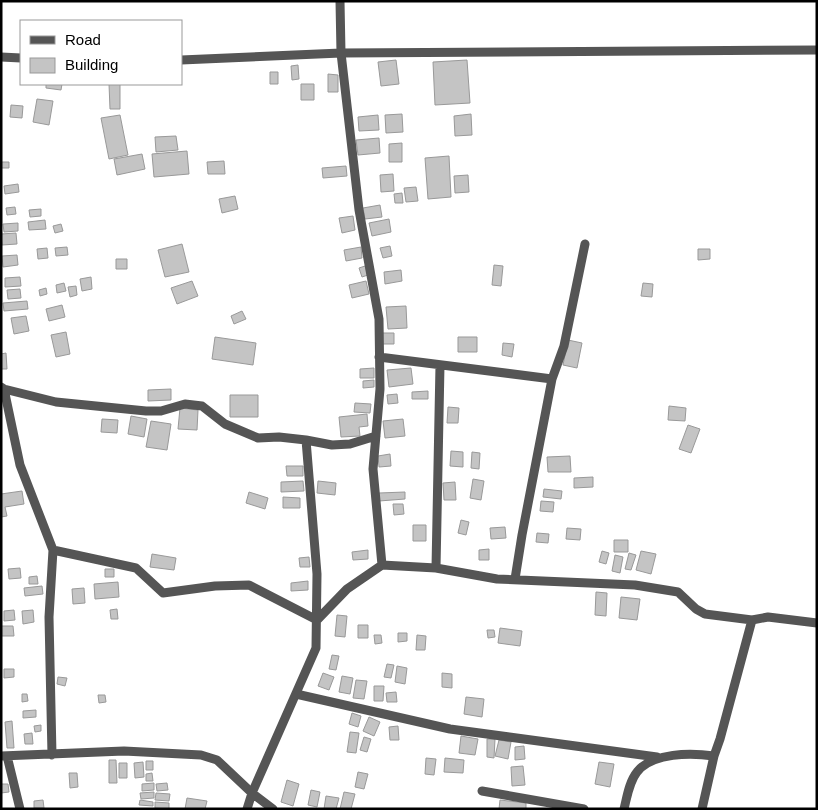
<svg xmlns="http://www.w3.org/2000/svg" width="818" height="810" font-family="Helvetica,sans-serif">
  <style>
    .building { fill: #c4c4c4; stroke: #999 }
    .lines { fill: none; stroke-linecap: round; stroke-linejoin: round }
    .street { stroke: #555; stroke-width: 9 }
  </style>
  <rect width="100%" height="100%" fill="#fff"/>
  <!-- building -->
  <path class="building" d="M396,60L399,84L381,86L378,62Z
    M467,60L470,103L435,105L433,62Z
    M298,65L299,79L292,80L291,66Z
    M270,72H278V84H270Z
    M328,74L338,75V92H328Z
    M46,84H62L61,90L46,88Z
    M109,84H120V109H110Z
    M301,84H314V100H301Z
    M37,99L53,101L49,125L33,122Z
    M11,105L23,106L22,118L10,117Z
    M402,114L403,132L386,133L385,115Z
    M471,114L472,135L455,136L454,116Z
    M120,115L128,155L109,159L101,118Z
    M378,115L379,130L359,131L358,117Z
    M176,136L178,150L156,152L155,137Z
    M379,138L380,153L358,155L356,140Z
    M402,143V162H389V144Z
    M187,151L189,174L154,177L152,154Z
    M142,154L145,169L117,175L114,159Z
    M449,156L451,197L428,199L425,158Z
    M224,161L225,174H208L207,162Z
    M1,162H9V168H1Z
    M346,166L347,176L323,178L322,168Z
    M393,174L394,191L381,192L380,175Z
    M468,175L469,192L455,193L454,176Z
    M18,184L19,192L5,194L4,186Z
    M416,187L418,201L406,202L404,188Z
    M402,193L403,203H395L394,194Z
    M235,196L238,209L222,213L219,199Z
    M380,205L382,217L365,219L363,208Z
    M15,207L16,214L7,215L6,208Z
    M41,209V216L30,217L29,210Z
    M353,216L355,230L342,233L339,218Z
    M389,219L391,232L372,236L369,223Z
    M45,220L46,229L29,230L28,222Z
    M18,223V231L4,232L3,224Z
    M61,224L63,231L55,233L53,226Z
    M16,233L17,244L2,245L1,234Z
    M182,244L189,272L165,277L158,250Z
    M390,246L392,256L383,258L380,248Z
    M67,247L68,255L56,256L55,248Z
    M361,247L362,258L346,261L344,250Z
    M47,248L48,258L38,259L37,249Z
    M698,249H710V259L698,260Z
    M17,255L18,265L3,267L2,256Z
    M116,259H127V269H116Z
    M494,265L503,266L501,286L492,285Z
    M365,266L368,275L362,277L359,268Z
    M401,270L402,281L385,284L384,272Z
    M20,277L21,286L5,287V278Z
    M91,277L92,289L82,291L80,279Z
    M192,281L198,296L177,304L171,288Z
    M366,281L369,294L352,298L349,285Z
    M64,283L66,291L57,293L56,285Z
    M643,283L653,284L652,297L641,296Z
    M76,286L77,295L70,297L68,287Z
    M46,288L47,294L40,296L39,290Z
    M20,289L21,298L8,299L7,290Z
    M27,301L28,309L4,311L3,303Z
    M62,305L65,317L49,321L46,309Z
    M406,306L407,328L388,329L386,307Z
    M242,311L246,319L234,324L231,316Z
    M26,316L29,331L14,334L11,318Z
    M66,332L70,354L56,357L51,335Z
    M381,333H394V344H381Z
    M215,337L256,343L253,365L212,359Z
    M458,337H477V352H458Z
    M568,340L582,343L577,368L563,365Z
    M503,343L514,344L512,357L502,355Z
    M6,353L7,369H1V354Z
    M374,368V378H360V369Z
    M411,368L413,384L389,387L387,370Z
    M374,380V387L363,388V381Z
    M171,389V400L148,401V390Z
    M428,391V399H412V392Z
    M397,394L398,403L388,404L387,395Z
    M230,395H258V417H230Z
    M355,403L371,404L370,413L354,412Z
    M669,406L686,408L685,421L668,420Z
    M448,407L459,408L458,423H447Z
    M180,408L198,410L197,430L178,429Z
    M367,414L368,426L359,427L360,436L341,437L339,417Z
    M131,416L147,419L144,437L128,434Z
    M102,419L118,420L117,433L101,432Z
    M403,419L405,436L385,438L383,421Z
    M151,421L171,424L167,450L146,447Z
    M688,425L700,429L691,453L679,449Z
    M451,451L463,452V467L450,466Z
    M472,452L480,453L479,469L471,468Z
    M390,454L391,466L379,467L378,456Z
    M570,456L571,472H548L547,457Z
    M286,466H303V476H287Z
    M593,477V487L574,488V478Z
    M473,479L484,481L481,500L470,498Z
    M303,481L304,491L281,492V482Z
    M318,481L336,483L335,495L317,493Z
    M455,482L456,500H444L443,483Z
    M544,489L562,491L561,499L543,497Z
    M22,491L24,504L5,507L7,516L1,517V494Z
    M249,492L268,498L265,509L246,503Z
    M405,492V499L379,501V493Z
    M283,497L300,498V508H283Z
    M541,501L554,502L553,512L540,511Z
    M393,504H403L404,514L394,515Z
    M461,520L469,522L466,535L458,533Z
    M413,525H426V541H413Z
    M505,527L506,538L491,539L490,528Z
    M567,528L581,529L580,540L566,539Z
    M537,533L549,534L548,543L536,542Z
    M614,540H628V552H614Z
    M489,549V560H479V550Z
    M368,550V559L353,560L352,552Z
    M602,551L609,553L606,564L599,562Z
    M641,551L656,554L651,574L636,570Z
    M629,553L636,555L631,570L625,569Z
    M152,554L176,558L174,570L150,567Z
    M615,555L623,557L620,573L612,571Z
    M309,557L310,567H300L299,558Z
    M20,568L21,578L9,579L8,569Z
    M105,569H114V577H105Z
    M37,576L38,584H29V577Z
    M308,581V590L291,591V583Z
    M118,582L119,597L95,599L94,584Z
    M42,586L43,594L25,596L24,588Z
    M84,588L85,603L73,604L72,589Z
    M596,592L607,593L606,616L595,615Z
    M621,597L640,599L637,620L619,618Z
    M117,609L118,619H111L110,610Z
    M14,610L15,620L4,621V611Z
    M33,610L34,622L23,624L22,611Z
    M337,615L347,616L345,637L335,636Z
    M358,625H368V638H358Z
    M1,626H13L14,636H1Z
    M500,628L522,631L520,646L498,643Z
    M487,630H494L495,637L488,638Z
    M398,633H407V641L398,642Z
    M374,635H381L382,643L375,644Z
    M417,635L426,636L425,650H416Z
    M332,655L339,656L336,670L329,669Z
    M387,664L394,665L391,678L384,677Z
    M397,666L407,668L405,684L395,682Z
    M4,669H14V677L4,678Z
    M323,673L334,677L329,690L318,686Z
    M442,673L452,674V688L442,687Z
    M342,676L353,678L350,694L339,692Z
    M58,677L67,678L65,686L57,684Z
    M356,680L367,681L364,699L353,698Z
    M374,686H384L383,701H374Z
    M396,692L397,702H387L386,693Z
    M22,694H27L28,701L22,702Z
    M98,695H105L106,702L99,703Z
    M466,697L484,699L482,717L464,714Z
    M36,710V717L23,718V711Z
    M352,713L361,716L358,727L349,724Z
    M369,717L380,722L374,736L363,731Z
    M12,721L14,748H7L5,722Z
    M41,725V731L35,732L34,726Z
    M398,726L399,740H390L389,727Z
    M350,732L359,733L356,753L347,752Z
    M32,733L33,744H25L24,734Z
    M461,736L478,739L475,755L459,753Z
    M364,737L371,739L367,752L360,750Z
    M487,739H495L494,758L487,757Z
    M499,740L511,742L508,759L495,756Z
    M524,746L525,759L515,760V747Z
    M426,758L436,759L434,775L425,774Z
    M445,758L464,760L463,773L444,772Z
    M109,760H116L117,783H109Z
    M146,761H153V770H146Z
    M143,762L144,777L135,778L134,763Z
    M599,762L614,764L610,787L595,784Z
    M119,763H127V778H119Z
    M523,766L525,785L512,786L511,767Z
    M358,772L368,774L364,789L355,787Z
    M69,773H77L78,787L70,788Z
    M152,773L153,781H146V774Z
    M287,780L299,784L293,806L281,802Z
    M154,783V790L142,791V784Z
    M167,783L168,790L157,791L156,784Z
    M1,784H8L9,792L1,793Z
    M311,790L320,792L317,807L308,805Z
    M154,792V798L141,799L140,793Z
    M344,792L355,794L351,809H340Z
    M156,793L170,794L169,801L155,800Z
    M326,796L339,798L336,809H324Z
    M187,798L207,801L205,809H185Z
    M43,800L44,808H34V801Z
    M140,800L153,802V806L139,805Z
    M500,800L526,803V809H499Z
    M155,802L169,803V809L155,808Z"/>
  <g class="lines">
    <!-- street -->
    <path class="street" d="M1,57L21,58
      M181,60L341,53L817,50
      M379,357L552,379
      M1,387L4,389L56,402L146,411H161L185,404L202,406L225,424L258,438L279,437L306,440
      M4,389L20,465L53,550L49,617L52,755
      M53,550L136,568L163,593L215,586L249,585L317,620L347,589L382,565L373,469L380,389L379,319L359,210L341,53L340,1
      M382,565L436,568L497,579L635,585L678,592L696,609L705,614L752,620
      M436,568L440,365
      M515,579L522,535L552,379L564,346L585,244
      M296,694L450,729L657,757
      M1,756L124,751L201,755L217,760L252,793L273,809
      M7,756L20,809
      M482,791L584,809
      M247,809L252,793L316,648L317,574L306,440L332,445L350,444L376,436
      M624,809C627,797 629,782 637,772C652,752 692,753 714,756L720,739L752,620L768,617L817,623
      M702,809L714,756"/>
  </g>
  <!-- border -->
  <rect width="818" height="810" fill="none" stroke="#000000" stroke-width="5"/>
  <!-- legend -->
  <rect x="20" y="20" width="162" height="65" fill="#ffffff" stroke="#999999"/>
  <rect x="30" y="36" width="25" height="8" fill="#555555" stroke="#999999"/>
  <text x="65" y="45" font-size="15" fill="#000000">Road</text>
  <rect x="30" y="58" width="25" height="15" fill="#c4c4c4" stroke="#999999"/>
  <text x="65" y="70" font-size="15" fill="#000000">Building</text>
</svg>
